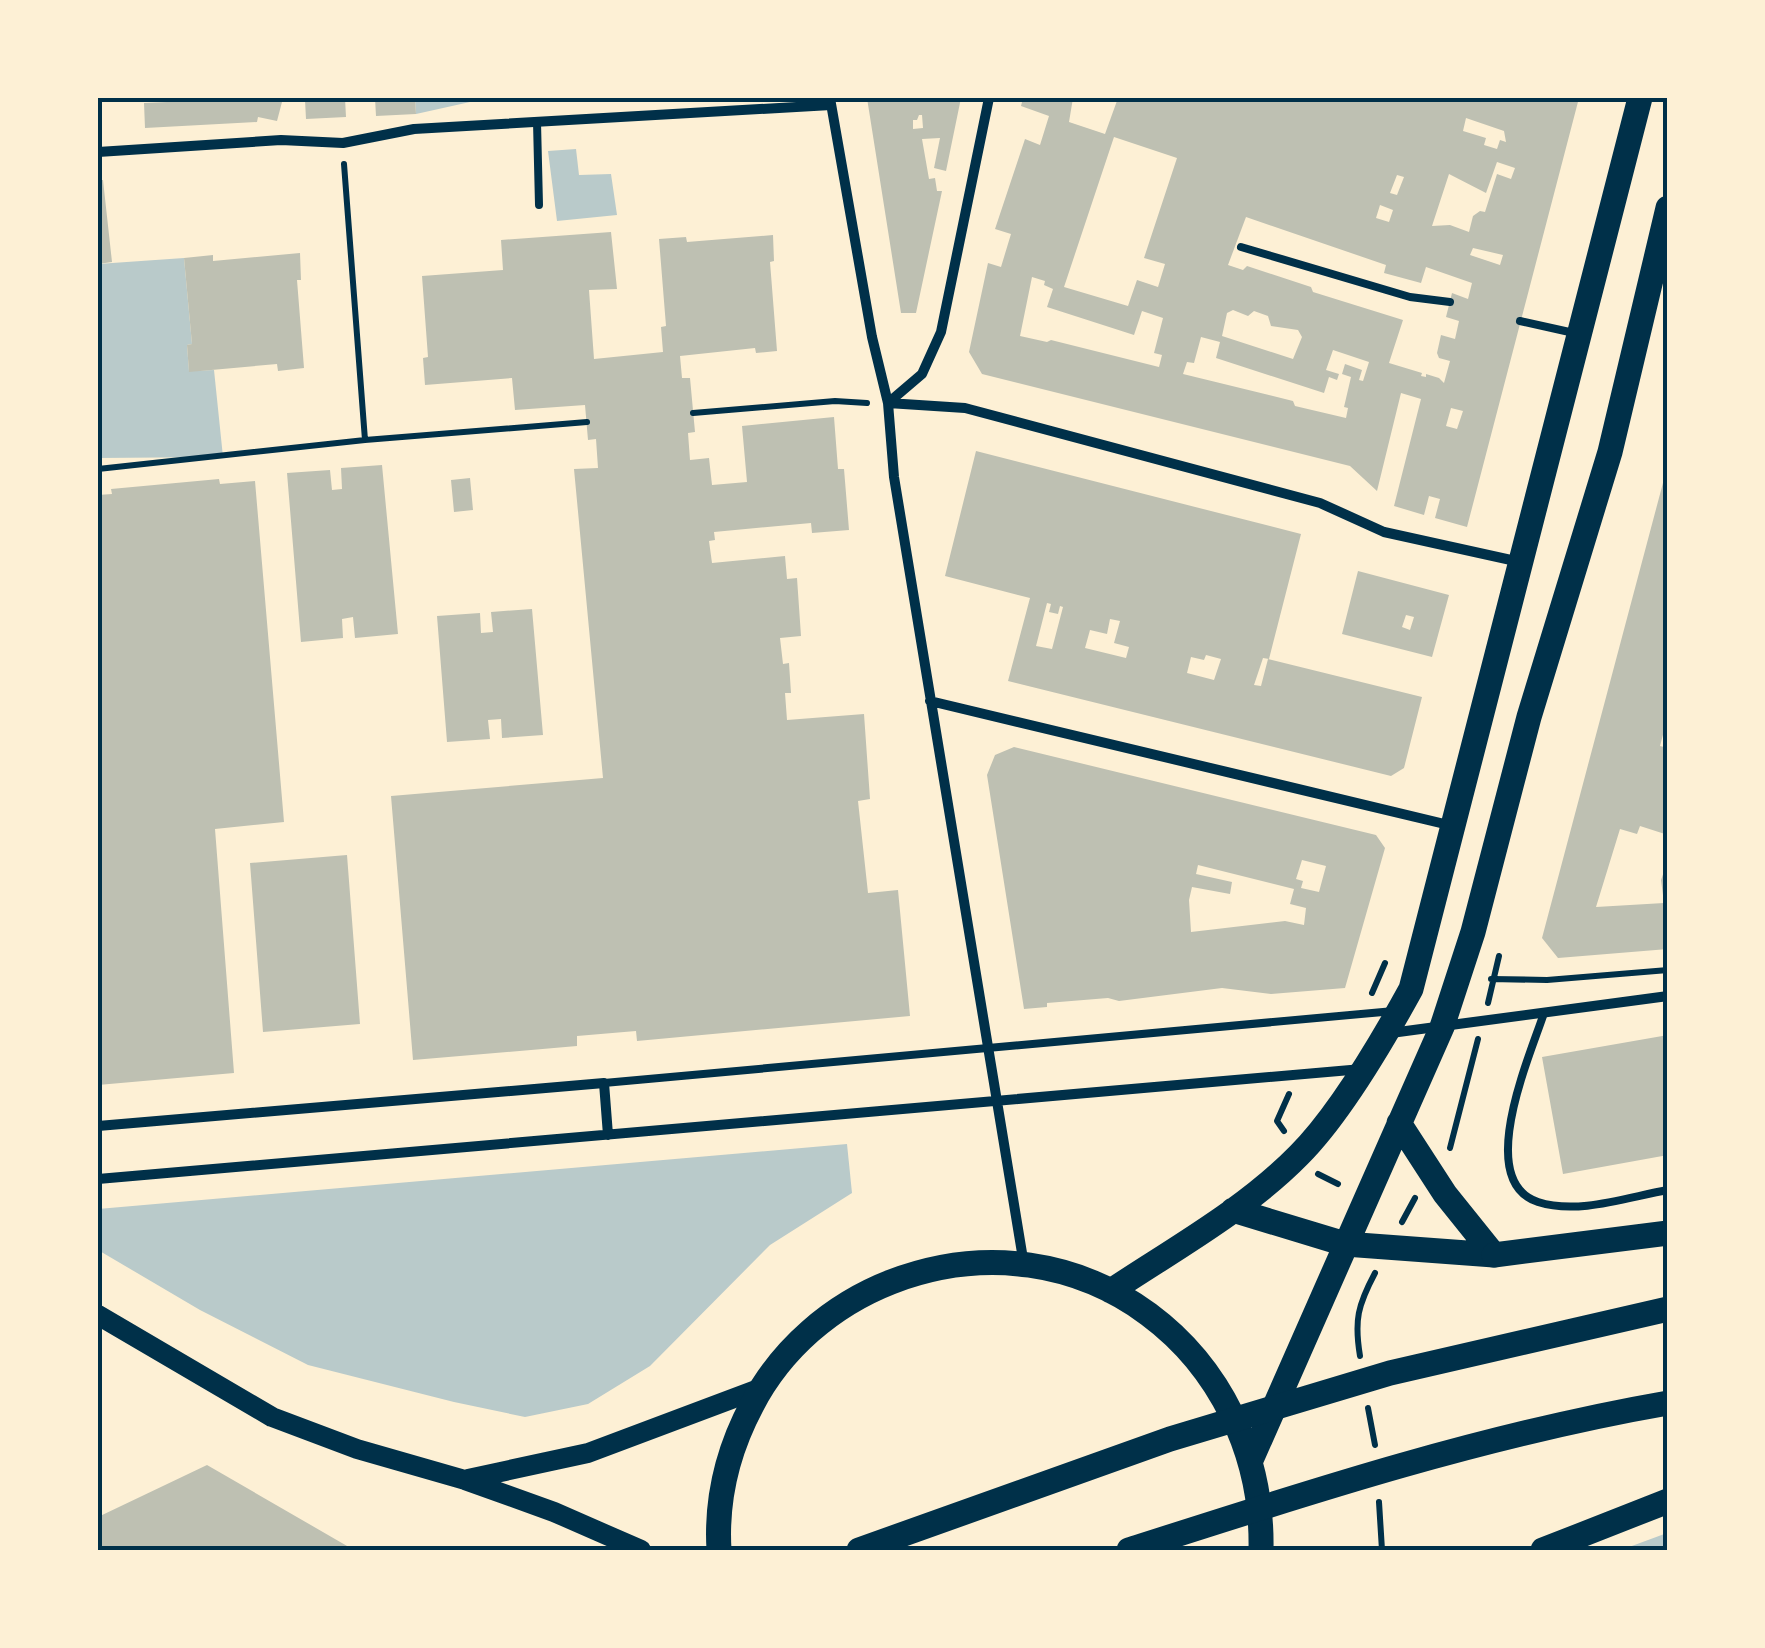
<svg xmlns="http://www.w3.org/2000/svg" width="1765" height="1648" font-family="'Open Sans',sans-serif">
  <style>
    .green { fill: #b9caca }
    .building { fill: #bec0b2; fill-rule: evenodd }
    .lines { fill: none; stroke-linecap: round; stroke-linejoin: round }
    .path { stroke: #003049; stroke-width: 6 }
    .service { stroke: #003049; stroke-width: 8 }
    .minor { stroke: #003049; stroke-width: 10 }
    .secondary { stroke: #003049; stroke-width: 20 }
    .primary { stroke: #003049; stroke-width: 25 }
    .trunk { stroke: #003049; stroke-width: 25 }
    .neatline { fill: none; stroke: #003049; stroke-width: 4 }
  </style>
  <rect width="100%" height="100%" fill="#fdf0d5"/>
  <!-- green -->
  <path class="green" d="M415,98H488L416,114Z
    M576,149L579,175L611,174L617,215L557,221L548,151Z
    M184,258L192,344L187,345L189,371L214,370L223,457L98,458V264Z
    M847,1144L852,1193L770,1245L650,1366L588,1404L525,1417L454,1402L308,1365L200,1310L98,1250V1209Z
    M1667,1533V1550H1621Z"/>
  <!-- building -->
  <path class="building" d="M190,98H345L346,117L306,119L305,100L282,102L277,121L258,117L257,122L145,128L144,103L190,101Z
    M375,98H415L416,114L376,116Z
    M867,98H961L946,171L934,168L940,138L922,139L929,179L935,178L937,191H942L916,313H901ZM919,115H922L923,128L913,129V120H917Z
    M1023,98H1073L1069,122L1105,134L1118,98H1579L1467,527L1435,518L1440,499L1429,496L1424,515L1394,506L1421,399L1401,393L1377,491L1350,466L982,374L969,352L988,263L1001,267L1011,234L995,229L1025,139L1040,145L1049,116L1021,106ZM1466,118L1504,131L1506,142L1500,140L1497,149L1484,145L1486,138L1463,131ZM1114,137L1177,158L1144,258L1165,264L1158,287L1137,280L1128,306L1064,287ZM1497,162L1515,168L1511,179L1497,174L1485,212L1480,211L1473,216L1469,232L1450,225L1432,226L1449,174L1486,193ZM1397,175L1404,177L1397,195L1390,193ZM1380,205L1393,210L1389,222L1376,218ZM1246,217L1386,265L1384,273L1421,283L1426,267L1472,283L1468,299L1452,293L1446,317L1459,321L1455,339L1441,335L1437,353L1439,358L1450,361L1444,383L1439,378L1426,374V377L1421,376L1422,373L1389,363L1403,320L1313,292L1311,287L1247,266L1243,270L1228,265ZM1473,248L1503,255L1500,265L1470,255ZM1032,277L1045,281L1044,285L1053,289L1047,307L1134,335L1142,311L1163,318L1154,353L1162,355L1159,367L1051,340L1047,342L1020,336ZM1233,310L1248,316L1254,311L1268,316L1271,326L1298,330L1302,337L1293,359L1222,336L1227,313ZM1201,337L1220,342L1216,358L1324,393L1329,377L1337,380L1339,374L1326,370L1333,350L1369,362L1363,381L1359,380L1362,370L1345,364L1342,374L1351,377L1344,407L1348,408L1346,418L1295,406L1293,401L1183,374L1187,362L1194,363ZM1451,408L1463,411L1457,429L1446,426Z
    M98,180H103L112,262L98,264Z
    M611,232L617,289L589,290L594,359L663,352L661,327L666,326L659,239L686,237L687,242L773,235L774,261L770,262L777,351L756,353L755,348L680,356L682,378H690L695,432L688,433L690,460L709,458L712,485L747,482L742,426L834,417L838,469H844L849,530L812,533L811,523L714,532L715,540L709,541L712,563L785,556L787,579L797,578L801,636L780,638L783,664L789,663L791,693H785L787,720L864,714L870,799L858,801L868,893L898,890L910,1016L637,1041L636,1031L577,1036V1046L413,1060L391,796L603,778L574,469L598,468L596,439L588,440L585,405L515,410L512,378L425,385L423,358L428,357L422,276L503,270L501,240Z
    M300,253L301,280H297L304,368L278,371L277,364L189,372L187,345L192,344L184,258L213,255V261Z
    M976,451L1301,534L1269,659L1263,658L1254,685L1261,686L1268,659L1422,697L1404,768L1391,776L1008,681L1030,598L945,576ZM1047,603L1051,604L1049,612L1058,614L1060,606L1063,607L1052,649L1036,646ZM1110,619L1120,621L1114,643L1129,647L1126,658L1085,648L1090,630L1107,634ZM1206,655L1221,659L1214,680L1187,673L1191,657L1204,660Z
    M1668,464V716L1660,746L1668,748V835L1640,826L1637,834L1620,829L1596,907L1664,903L1661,880L1668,860V949L1558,958L1542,938Z
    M382,465L398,634L355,638L353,617L342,619L343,638L301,642L287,473L330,470L332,490L342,489L341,468Z
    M470,478L473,510L454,512L451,480Z
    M219,479L220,484L255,481L284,822L215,829L234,1073L98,1085V495L112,494L111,489Z
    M1358,571L1449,595L1432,657L1342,634ZM1406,615L1414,617L1410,630L1402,627Z
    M532,609L543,735L502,738L501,719L488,720L490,739L447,742L437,616L480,613L481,633L493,632L491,612Z
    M1014,747L1376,835L1385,848L1345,988L1271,994L1222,988L1119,1001L1108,998L1047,1003V1007L1024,1009L987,775L995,755ZM1302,860L1326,866L1319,892L1301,888L1303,881L1296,879ZM1198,865L1294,889L1290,904L1306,908L1304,925L1285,921L1191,932L1189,900L1192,887L1230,894L1232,882L1196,874Z
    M347,855L360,1024L263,1032L250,863Z
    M1668,1035V1155L1563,1174L1542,1057Z
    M207,1465L354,1550H98V1517Z"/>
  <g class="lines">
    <!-- path -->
    <path class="path" d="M344,164L365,440L587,422
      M693,413L835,401L867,403
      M98,469L365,440
      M1491,979L1547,980L1668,970
      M1372,993L1385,963
      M1488,1003L1499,956
      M1284,1131L1277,1121L1289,1094
      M1450,1148L1478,1039
      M1318,1174L1338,1184
      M1402,1222L1415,1198
      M1360,1356C1354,1320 1358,1305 1375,1273
      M1368,1408L1375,1445
      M1379,1502L1382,1550"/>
    <!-- service -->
    <path class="service" d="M537,122L539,205
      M1241,247L1410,297L1450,302
      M1520,321L1574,333
      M1544,1013C1530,1056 1474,1181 1538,1202C1578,1215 1628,1197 1668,1190
      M604,1083L1394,1011"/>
    <!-- minor -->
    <path class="minor" d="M830,98L872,337L888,403L894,477L1024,1265
      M98,152L281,140L343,143L414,129L831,105
      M888,403L965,408L1320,503L1384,532L1520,562
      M888,403L922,374L941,332L989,98
      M930,701L1453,826
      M1391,1033L1668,996
      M98,1126L604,1083L608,1135
      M98,1179L1362,1069"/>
    <!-- secondary -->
    <path class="secondary" d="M98,1315L272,1417L357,1449L465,1480L554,1512L641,1550
      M468,1479L588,1453L761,1388"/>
    <!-- primary -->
    <path class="primary" d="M1399,1123L1445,1194L1494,1255
      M1233,1210L1345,1244L1494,1255
      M1111,1291C1174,1249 1245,1210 1299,1155C1340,1114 1383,1040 1411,989L1640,98
      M1251,1460L1442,1027L1473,932L1529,717L1610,452L1668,208
      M719,1550C716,1500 728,1450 752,1405C781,1349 832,1305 891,1282C1081,1209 1265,1352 1261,1550"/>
    <!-- trunk -->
    <path class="trunk" d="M1494,1255L1668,1233
      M859,1550L1170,1439L1390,1373L1668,1309
      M1129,1550C1306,1493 1484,1435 1668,1403
      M1543,1550L1668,1501"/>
  </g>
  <!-- border -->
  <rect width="1765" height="1648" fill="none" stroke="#fdf0d5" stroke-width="200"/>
  <rect x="100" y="100" width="1565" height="1448" class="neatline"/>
</svg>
